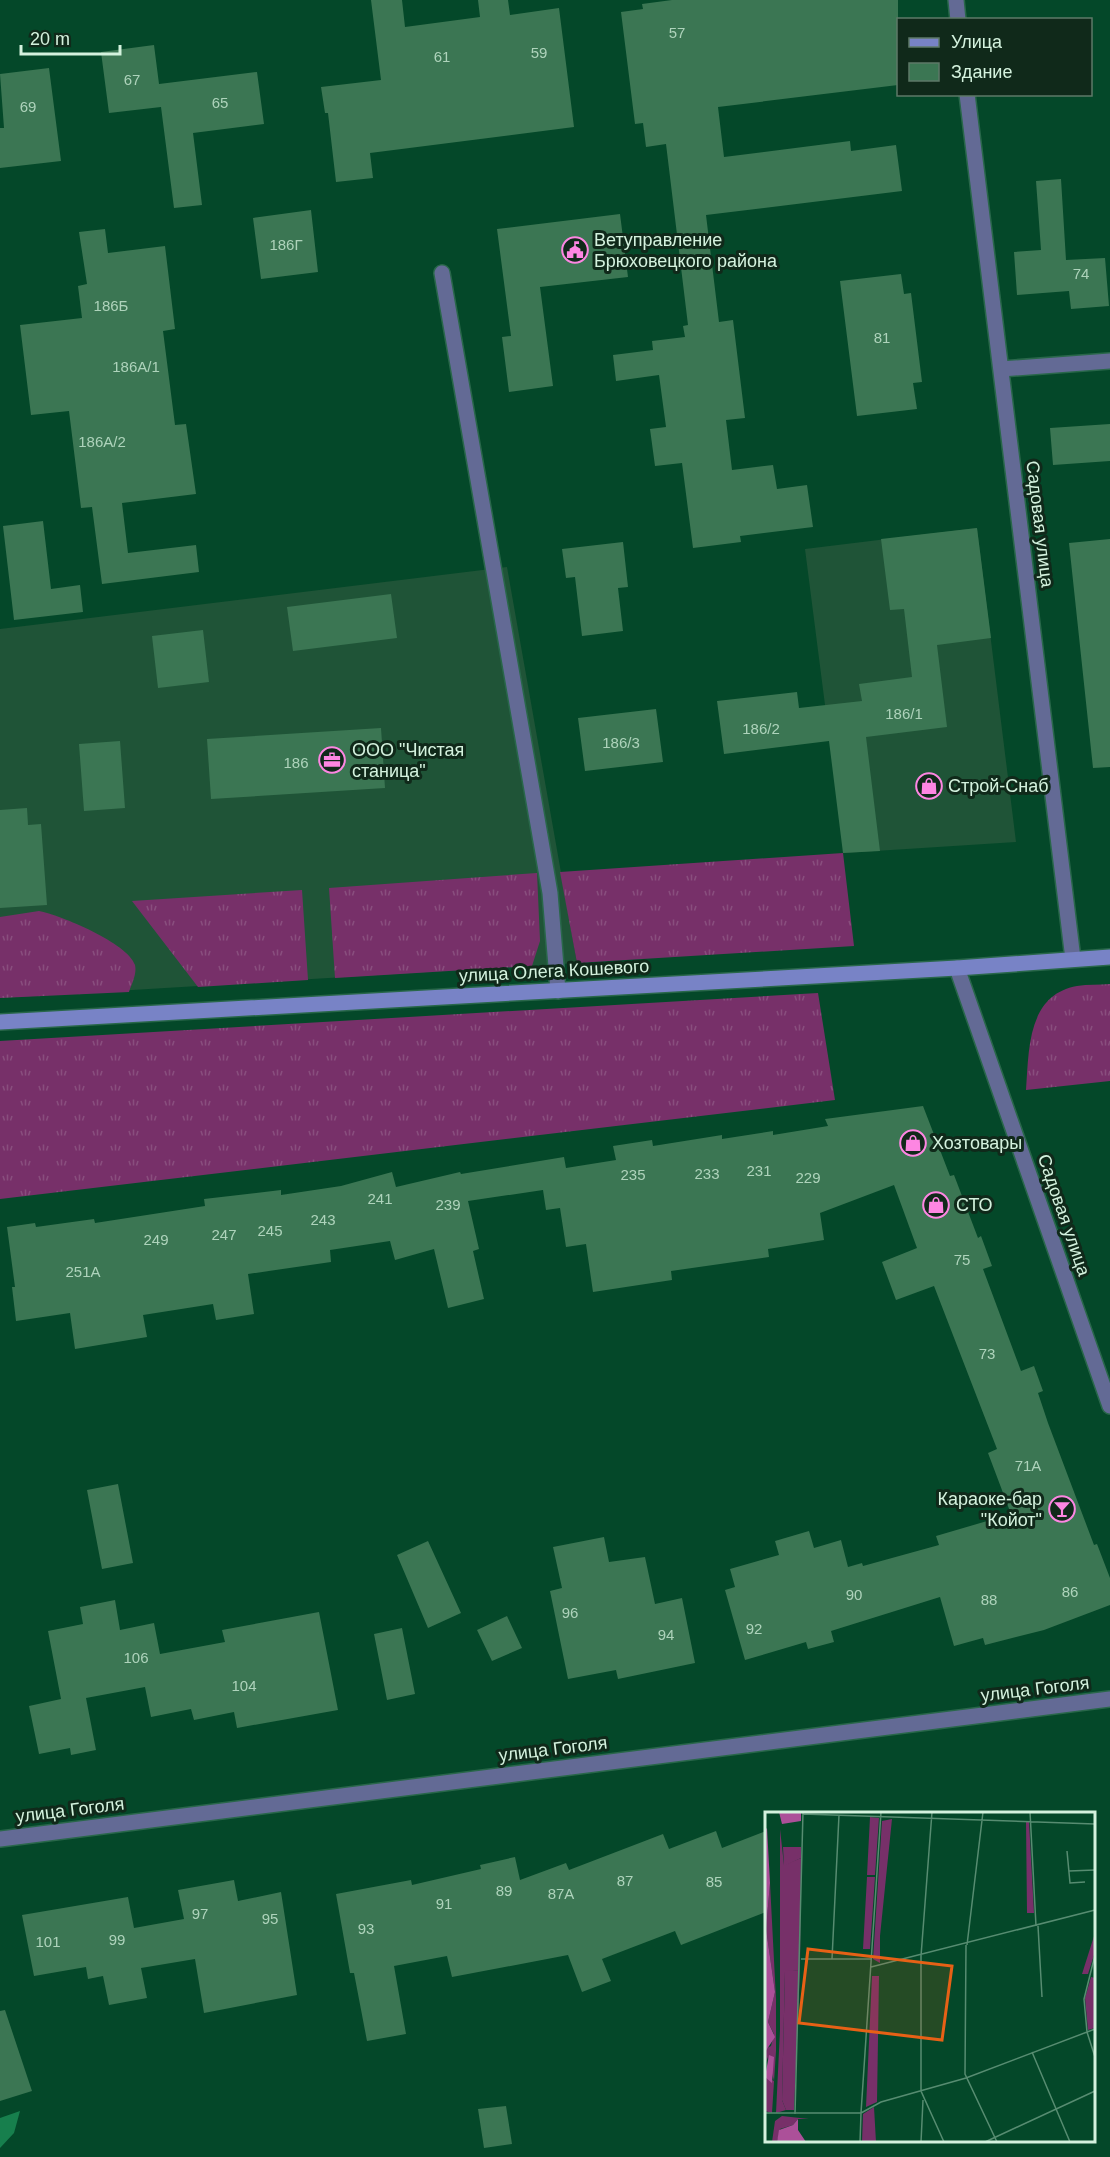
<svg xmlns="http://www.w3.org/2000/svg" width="1110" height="2157" font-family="Helvetica,sans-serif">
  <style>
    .built { fill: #1f5437 }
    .grass { fill: url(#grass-tufts) }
    .water { fill: #177f4d }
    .building { fill: #3b7653 }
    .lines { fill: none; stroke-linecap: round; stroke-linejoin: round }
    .lane-casing { stroke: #29674a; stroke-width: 18 }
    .street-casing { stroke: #29674a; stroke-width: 18 }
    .secondary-casing { stroke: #29674a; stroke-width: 18 }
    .lane { stroke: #636a95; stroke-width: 15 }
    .street { stroke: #636a95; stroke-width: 15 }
    .secondary { stroke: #7883c6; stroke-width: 15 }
    .labels { text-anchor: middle; stroke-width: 6; stroke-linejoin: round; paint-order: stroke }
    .number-label { font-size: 15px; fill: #aed3bb }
    .poi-label { font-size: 18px; fill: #d4f2de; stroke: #10291a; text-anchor: start }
    .street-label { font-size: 18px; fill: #d4f2de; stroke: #10291a }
    .inset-road { fill: none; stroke: #578c71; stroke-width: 1.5 }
    .view { fill: #e76116; fill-opacity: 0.15; stroke: #e76116; stroke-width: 3 }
    .inset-edge { fill: none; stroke: #d4f2de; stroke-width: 3 }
  </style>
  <defs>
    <pattern id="grass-tufts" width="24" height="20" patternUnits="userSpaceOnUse" patternTransform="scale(1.5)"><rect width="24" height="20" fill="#773069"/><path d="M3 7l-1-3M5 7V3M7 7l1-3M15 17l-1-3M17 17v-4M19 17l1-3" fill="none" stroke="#894e7e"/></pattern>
  </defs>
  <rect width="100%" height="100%" fill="#044829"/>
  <!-- built -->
  <path class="built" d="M977,528L1016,842L844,853L805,549Z
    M507,567L577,963L0,998V629Z"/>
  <!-- grass -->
  <path class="grass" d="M843,853L854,946L577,963L560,872Z
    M537,873L540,941L532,966L335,978L329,888Z
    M302,890L308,980L198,987L132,901Z
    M39,911C60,915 128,943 135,965C137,974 132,983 129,992L0,998V917Z
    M1110,984V1081L1026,1090C1029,1050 1027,995 1077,986C1088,984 1099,985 1110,984Z
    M818,993L835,1100L0,1199V1041Z"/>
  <!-- water -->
  <path class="water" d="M20,2111L14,2133L0,2148V2118Z"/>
  <!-- building -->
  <path class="building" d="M371,0H402L405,27L480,17L478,0H508L510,15L559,8L574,127L370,153L373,178L336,182L328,113H325L321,87L381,80Z
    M672,0H898V85L718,107L724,157L850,141L851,151L896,145L902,191L706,215L719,322L733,320L745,418L726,420L732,470L773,465L777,489L807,485L813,527L740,536L741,542L693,548L682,463L655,466L650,429L666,427L659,375L616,381L613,355L653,350L652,341L685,337L683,326L688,325L666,144L646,147L643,123L635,124L621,12L643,9L642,4Z
    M154,45L159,84L257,72L264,124L193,133L202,205L174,208L161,107L109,113L101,52Z
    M49,68L61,161L0,168V128H4L0,74Z
    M1061,179L1066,260L1105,258L1109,306L1071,309L1069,291L1017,295L1014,252L1041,250L1036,181Z
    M311,210L318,272L261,279L253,218Z
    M620,214L628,277L540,287L553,386L509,392L502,337L511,336L497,229Z
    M105,229L108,253L165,246L175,329L163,331L175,425L186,424L196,494L122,503L128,553L196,545L199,572L102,584L92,507L81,508L69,411L31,415L20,325L82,318L78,286L87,284L79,232Z
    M901,274L904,294L911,293L922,382L913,383L917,409L857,416L840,281Z
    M1110,424V461L1053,465L1050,428Z
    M43,521L51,589L80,585L83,612L14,620L3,526Z
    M977,528L991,638L937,645L947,727L866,737L880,851L843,853L829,741L724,754L717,701L797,692L799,708L862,701L859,684L912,677L904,609L890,610L881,539Z
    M1110,539V767L1093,768L1069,543Z
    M623,542L628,587L618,588L623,631L582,636L575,577L566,578L562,549Z
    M391,594L397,638L293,651L287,607Z
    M203,630L209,682L158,688L152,636Z
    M656,709L663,762L585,771L578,718Z
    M381,728L385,788L211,799L207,739Z
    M120,741L125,808L84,811L79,744Z
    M27,808L28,825L41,824L47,905L0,908V810Z
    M923,1106L950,1176L954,1175L978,1238L981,1236L992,1266L983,1269L1021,1371L1034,1366L1043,1391L1038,1393L1048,1423L1094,1545L1097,1544L1110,1578V1605L1044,1630L985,1645L983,1638L954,1646L940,1597L831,1631L834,1642L808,1649L806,1642L745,1660L725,1590L735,1587L730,1569L779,1555L775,1541L809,1531L814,1548L841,1540L848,1567L862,1563L863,1566L939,1545L936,1536L1011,1514L988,1453L997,1449L934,1286L896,1300L882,1262L917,1248L894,1185L820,1213L824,1240L768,1249L769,1257L671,1271L672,1280L593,1292L586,1244L566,1247L560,1208L546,1210L543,1190L468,1201L479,1249L473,1251L484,1299L448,1308L434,1249L395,1260L390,1241L330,1250L331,1262L248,1274L254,1314L216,1320L213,1304L143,1315L147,1337L75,1349L70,1313L16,1321L12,1287H15L7,1227L35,1223L36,1227L94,1219L95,1223L205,1206L204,1199L281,1190V1195L341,1186L392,1172L396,1187L460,1172L461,1174L564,1157L566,1168L616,1160L613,1146L652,1140L653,1146L722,1135V1139L773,1131V1135L828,1126L825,1119Z
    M118,1484L133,1563L102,1569L87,1490Z
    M604,1537L609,1562L645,1557L655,1604L682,1598L695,1663L618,1679L616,1670L568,1679L550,1591L562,1588L553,1547Z
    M428,1541L461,1613L428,1628L397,1555Z
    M115,1600L120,1630L154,1623L160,1654L225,1642L222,1630L319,1612L338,1710L237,1728L234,1712L194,1720L191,1709L151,1717L145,1687L86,1698L96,1750L71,1755L70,1748L39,1754L29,1706L61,1699L48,1631L83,1624L80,1607Z
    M507,1616L522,1648L492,1661L477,1630Z
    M402,1628L415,1694L387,1700L374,1634Z
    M716,1831L722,1848L766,1831V1912L681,1945L675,1931L602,1959L611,1981L582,1992L568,1955L452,1977L447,1956L394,1966L406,2034L367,2041L354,1973H350L336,1894L411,1880L412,1885L481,1869L480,1865L515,1857L520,1880L566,1863L569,1870L663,1834L669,1849Z
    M234,1880L238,1901L281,1892L297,1995L204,2013L195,1959L141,1968L147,1998L109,2005L103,1976L88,1979L86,1967L34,1976L22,1915L128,1897L134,1928L184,1919L178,1890Z
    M5,2010L32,2091L0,2101V2011Z
    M506,2106L512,2144L484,2148L478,2109Z"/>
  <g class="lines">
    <!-- lane casing -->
    <g class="lane-casing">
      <path id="lane" d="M442,273L550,893L558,991"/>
    </g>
    <!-- street casing -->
    <g class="street-casing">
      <path id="street" d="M956,0L958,20
        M967,94L1073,959
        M1001,369L1110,361
        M957,968L1110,1406
        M0,1839L1110,1699"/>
    </g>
    <!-- secondary casing -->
    <g class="secondary-casing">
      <path id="secondary" d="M0,1022L957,968L1110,957"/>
    </g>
    <!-- lane -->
    <use href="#lane" class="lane"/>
    <!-- street -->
    <use href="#street" class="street"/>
    <!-- secondary -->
    <use href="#secondary" class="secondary"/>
  </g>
  <!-- icons -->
  <defs>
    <g id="civic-ring" transform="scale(1.35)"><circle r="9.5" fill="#10291a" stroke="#fd86e2" stroke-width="1.5"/><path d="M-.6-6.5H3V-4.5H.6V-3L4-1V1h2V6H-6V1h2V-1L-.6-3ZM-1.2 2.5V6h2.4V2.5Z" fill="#fd86e2"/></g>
    <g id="office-ring" transform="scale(1.35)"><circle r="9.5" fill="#10291a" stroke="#fd86e2" stroke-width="1.5"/><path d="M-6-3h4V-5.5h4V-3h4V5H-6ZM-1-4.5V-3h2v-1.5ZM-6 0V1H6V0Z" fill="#fd86e2"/></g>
    <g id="shop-ring" transform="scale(1.35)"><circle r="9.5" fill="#10291a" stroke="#fd86e2" stroke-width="1.5"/><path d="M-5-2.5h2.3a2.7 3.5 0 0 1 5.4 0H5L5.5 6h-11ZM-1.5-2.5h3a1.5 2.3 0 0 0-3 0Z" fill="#fd86e2"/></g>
    <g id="bar-ring" transform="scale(1.35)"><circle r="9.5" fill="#10291a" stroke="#fd86e2" stroke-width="1.5"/><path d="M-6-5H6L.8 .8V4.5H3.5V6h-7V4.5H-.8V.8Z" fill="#fd86e2"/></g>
  </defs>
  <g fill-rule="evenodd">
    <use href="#civic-ring" x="575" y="250"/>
    <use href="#office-ring" x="332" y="760"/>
    <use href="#shop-ring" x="929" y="786"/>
    <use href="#shop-ring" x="913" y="1143"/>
    <use href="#shop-ring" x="936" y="1205"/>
    <use href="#bar-ring" x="1062" y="1509"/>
  </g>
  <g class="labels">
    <!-- number labels -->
    <g class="number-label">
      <text x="677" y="38">57</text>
      <text x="539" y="58">59</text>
      <text x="442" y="62">61</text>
      <text x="132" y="85">67</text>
      <text x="220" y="108">65</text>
      <text x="28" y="112">69</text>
      <text x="286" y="250">186Г</text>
      <text x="1081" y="279">74</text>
      <text x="111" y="311">186Б</text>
      <text x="882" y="343">81</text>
      <text x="136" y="372">186А/1</text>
      <text x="102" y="447">186А/2</text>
      <text x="904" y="719">186/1</text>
      <text x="761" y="734">186/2</text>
      <text x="621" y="748">186/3</text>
      <text x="296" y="768">186</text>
      <text x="759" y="1176">231</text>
      <text x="707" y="1179">233</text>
      <text x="633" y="1180">235</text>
      <text x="808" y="1183">229</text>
      <text x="380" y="1204">241</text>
      <text x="448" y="1210">239</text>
      <text x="323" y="1225">243</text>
      <text x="270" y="1236">245</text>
      <text x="224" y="1240">247</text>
      <text x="156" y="1245">249</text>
      <text x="962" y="1265">75</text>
      <text x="83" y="1277">251А</text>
      <text x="987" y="1359">73</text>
      <text x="1028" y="1471">71А</text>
      <text x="1070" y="1597">86</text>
      <text x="854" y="1600">90</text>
      <text x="989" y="1605">88</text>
      <text x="570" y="1618">96</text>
      <text x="754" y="1634">92</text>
      <text x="666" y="1640">94</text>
      <text x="136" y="1663">106</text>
      <text x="244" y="1691">104</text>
      <text x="625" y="1886">87</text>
      <text x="714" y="1887">85</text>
      <text x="504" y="1896">89</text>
      <text x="561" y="1899">87А</text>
      <text x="444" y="1909">91</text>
      <text x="200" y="1919">97</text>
      <text x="270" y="1924">95</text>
      <text x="366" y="1934">93</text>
      <text x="117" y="1945">99</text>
      <text x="48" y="1947">101</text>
    </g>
    <!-- poi labels -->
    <g class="poi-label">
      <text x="594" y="246">Ветуправление<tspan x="594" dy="21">Брюховецкого района</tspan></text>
      <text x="352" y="756">ООО "Чистая<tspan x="352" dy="21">станица"</tspan></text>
      <text x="948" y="792">Строй-Снаб</text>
      <text x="932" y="1149">Хозтовары</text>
      <text x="956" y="1211">СТО</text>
      <text x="1042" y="1505" text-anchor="end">Караоке-бар<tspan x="1042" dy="21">"Койот"</tspan></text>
    </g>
    <!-- street labels -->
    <g class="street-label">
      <text transform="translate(1040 524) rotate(83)" y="6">Садовая улица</text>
      <text transform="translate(554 971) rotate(-3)" y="6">улица Олега Кошевого</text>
      <text transform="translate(1064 1215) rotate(71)" y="6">Садовая улица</text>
      <text transform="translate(1035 1689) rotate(-7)" y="6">улица Гоголя</text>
      <text transform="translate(553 1749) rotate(-7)" y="6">улица Гоголя</text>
      <text transform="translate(70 1810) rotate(-7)" y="6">улица Гоголя</text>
    </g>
  </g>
  <!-- overview -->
  <g transform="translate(765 1812)">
    <rect width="330" height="330" fill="#044829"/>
    <path d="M105,5L114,6L110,63H102ZM127,7L115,124V151L108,147L117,9ZM261,10H264L269,101H262ZM15,17L19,53L36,46L35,158L20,160L17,288L21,298L11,301L15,218ZM102,65H110L105,137H98ZM5,71L11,187V239L7,301L0,299V265L9,269L3,245L0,253V237L6,234L9,222L3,210L10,180L1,117ZM330,121V140L323,162H317ZM107,164H114L112,290L101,295ZM326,165L330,166V216L323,218L320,186ZM109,295L111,330H97L98,302ZM17,304L44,307H33L28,313L15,317L12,330H7L10,309Z" fill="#773069"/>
    <path d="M14,0H36V9L17,12ZM2,16L5,71L1,117L10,180L3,210L10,225L0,240V18ZM4,243L9,245L7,271L0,265ZM33,307V318L41,330H12L14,318L28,313Z" fill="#ac5099"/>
    <path d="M18,35H36V46L19,54ZM35,158L29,298H21L17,288L20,159Z" fill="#773069"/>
    <path class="inset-road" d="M167,0L156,144V279L179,330M265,0L271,114M38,2L330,12M302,39L305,71L320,70M304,59L330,58M273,114L277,185M201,133L200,262L232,330M202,133L218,0M330,143L319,187L322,220L330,245M36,147H106M67,147L74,3M106,155L330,98M267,240L305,330M0,301H96L95,330M96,301L116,0M96,301L116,290L201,266L330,217M30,302L38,0M156,330L158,288M220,330L330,279"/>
    <path class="view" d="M43,137L187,154L177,228L34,211Z"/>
    <rect width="330" height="330" class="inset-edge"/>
  </g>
  <!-- legend -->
  <rect x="897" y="18" width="195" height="78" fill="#10291a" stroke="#5e7968" stroke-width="1.5"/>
  <rect x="909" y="38" width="30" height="9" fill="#7883c6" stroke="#5e7968" stroke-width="1.5"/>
  <text x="951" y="48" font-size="18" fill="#d4f2de">Улица</text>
  <rect x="909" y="63" width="30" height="18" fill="#3b7653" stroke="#5e7968" stroke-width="1.5"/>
  <text x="951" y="78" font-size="18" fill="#d4f2de">Здание</text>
  <!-- scale -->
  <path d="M21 45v9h99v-9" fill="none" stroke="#d4f2de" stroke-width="3"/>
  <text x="30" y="45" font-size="18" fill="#d4f2de" stroke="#10291a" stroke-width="4.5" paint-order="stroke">20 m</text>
</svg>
